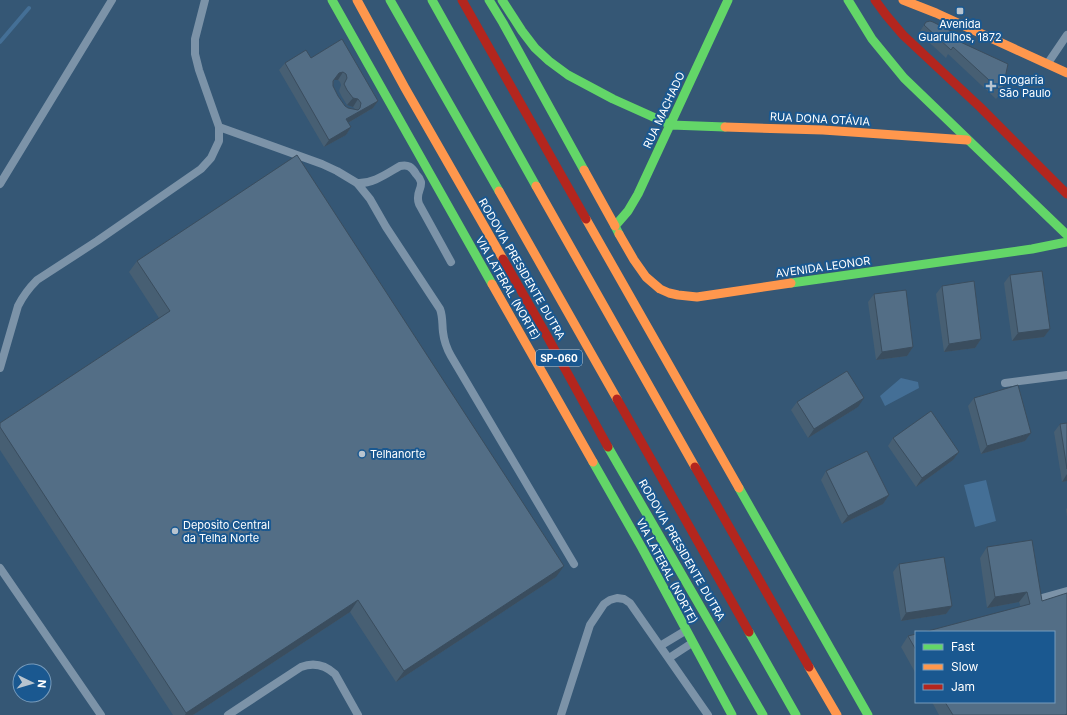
<svg xmlns="http://www.w3.org/2000/svg" width="1067" height="715" font-family="Inter,sans-serif">
  <style>
    .water { fill: #446f96 }
    .lines { fill: none; stroke-linecap: round; stroke-linejoin: round }
    .stream { stroke: #446f96; stroke-width: 4 }
    .lane { stroke: #7c93a8; stroke-width: 8 }
    .fast { stroke: #63d668; stroke-width: 9 }
    .slow { stroke: #ff974d; stroke-width: 9 }
    .jam { stroke: #b3261e; stroke-width: 9 }
    .wall { fill: #475f73; fill-rule: evenodd }
    .shaded-wall { fill: #3a4d5e }
    .building { fill: #536e86; stroke: #3a4d5e; fill-rule: evenodd }
    .poi-dot { fill: #b8c4cf; stroke: #1a5890; stroke-width: 1.5 }
    .labels { text-anchor: middle; stroke-width: 4; stroke-linejoin: round; paint-order: stroke }
    .shield { fill: #1a5890; stroke: #bacdde; stroke-width: 1 }
    .shield-label { font-size: 10px; font-weight: bold; fill: #fff }
    .poi-label { font-size: 11px; fill: #fff; stroke: #1a5890; text-anchor: start }
    .street-label { font-size: 11px; fill: #fff; stroke: #1a5890 }
  </style>
  <rect width="100%" height="100%" fill="#355775"/>
  <!-- water -->
  <path class="water" d="M901,378L918,382L919,388L885,406L880,396Z
    M986,480L996,521L975,527L964,485Z"/>
  <g class="lines">
    <!-- stream -->
    <path class="stream" d="M0,42L29,8"/>
    <!-- lane -->
    <path class="lane" d="M1048,63L1067,35
      M219,127L322,164L337,171L357,183L370,199L386,227L440,309C443,317 442,324 443,332C444,341 447,349 451,356L574,564
      M357,183C373,184 386,174 400,166C408,164 412,167 416,174C418,176 420,179 421,182C422,190 415,193 419,204L451,262
      M0,184L112,0
      M0,368L18,306C23,296 29,288 37,280L97,241L201,169L211,158L219,141V127L199,70L195,54V39L205,0
      M1005,383L1067,375
      M0,568L101,715
      M1042,598L1067,591
      M660,646L685,631
      M669,658L692,643
      M228,715L301,667C314,662 325,665 335,674L358,715
      M561,715L590,625L604,604L610,600L617,598L624,599L630,603L708,715"/>
    <!-- fast -->
    <path class="fast" d="M332,0L492,284
      M390,0L499,191
      M432,0L536,186
      M489,0L503,23L584,170
      M502,0L522,31L535,48L549,61L568,75L613,99L671,125L725,127
      M848,0L872,39L904,78L1067,235
      M619,234L615,226L628,211L638,194L728,0
      M791,283L1032,249L1067,242
      M608,447L763,715
      M593,462L642,548L732,715
      M739,488L868,715
      M749,632L796,715"/>
    <!-- slow -->
    <path class="slow" d="M357,0L405,88L503,259
      M903,0L936,13L1067,73
      M725,127L823,130L967,140
      M584,170L615,226
      M536,186L695,467
      M499,191L617,399
      M586,219L739,488
      M619,234L634,260L646,277L660,289L669,293L678,295L697,297L791,283
      M492,284L593,462
      M809,667L837,715"/>
    <!-- jam -->
    <path class="jam" d="M462,0L586,219
      M875,0L886,15L903,35L980,107L1067,194
      M503,259L547,336L608,447
      M617,399L749,632
      M695,467L809,667"/>
  </g>
  <!-- wall -->
  <path class="wall" d="M924,25L956,40L1002,92L996,99L948,54L946,58L919,33Z
    M342,39L378,101L373,108L348,123L351,127L346,135L324,147L279,70L285,63L311,58ZM334,80H338L340,82L341,85L339,91L342,97L347,105L353,107L355,109L348,108L345,106L338,96L333,86Z
    M137,261L556,577L396,682L350,612L193,715H173L0,450V423L159,318L129,272Z
    M1010,275L1050,329L1044,337L1012,341L1004,283Z
    M942,286L981,339L975,348L944,352L936,294Z
    M874,294L913,347L907,356L876,360L868,302Z
    M974,398L1031,433L1025,441L981,454L968,406Z
    M797,402L858,407L808,438L791,410Z
    M1067,423V481L1062,482L1054,432L1060,424Z
    M893,438L959,452L953,460L916,487L888,446Z
    M826,471L889,495L883,504L842,524L821,480Z
    M1067,508V517L1066,509Z
    M987,547L1042,601L1067,715H939L932,702H1054L1019,602L987,608L980,558Z
    M899,564L952,606L946,614L901,621L893,572Z
    M916,634V674L901,647L908,636Z"/>
  <!-- shaded-wall -->
  <path class="shaded-wall" d="M343,72L338,80H333L339,73Z
    M353,98L358,99L353,107L347,105Z
    M378,101L373,108L341,127L346,119Z
    M351,127L346,135L324,147L329,140Z
    M1050,329L1044,337L1012,341L1018,333Z
    M981,339L975,348L944,352L949,344Z
    M913,347L907,356L876,360L882,352Z
    M864,398L858,407L808,438L814,429Z
    M1031,433L1025,441L981,454L987,446Z
    M959,452L953,460L916,487L922,478Z
    M1067,474V481L1062,482Z
    M889,495L883,504L842,524L848,516Z
    M564,566L556,577L396,682L404,671Z
    M1027,592L1019,602L987,608L995,597Z
    M358,600L350,612L193,715H185L186,713Z
    M952,606L946,614L901,621L906,613Z"/>
  <!-- building -->
  <path class="building" d="M930,21L933,22L959,35L956,40L1008,64L1002,92L953,47L951,50L924,25L926,22Z
    M342,39L378,101L346,119L351,127L329,140L285,63L306,50L311,58ZM343,72L346,74L347,78L344,84L347,90L353,98L358,99L361,103L360,108L358,110L348,108L345,106L338,96L333,86V81L339,73Z
    M297,155L564,566L404,671L358,600L186,713L0,427V423L170,311L137,261Z
    M1042,271L1050,329L1018,333L1010,275Z
    M974,281L981,339L949,344L942,286Z
    M906,290L913,347L882,352L874,294Z
    M847,371L864,398L814,429L797,402Z
    M1018,385L1031,433L987,446L974,398Z
    M931,411L959,452L922,478L893,438Z
    M1067,423V469L1060,424Z
    M867,451L889,495L848,516L826,471Z
    M1032,540L1042,601L1067,593V714L1065,715H953L945,702H1054V632H924L1030,604L1027,592L995,597L987,547Z
    M944,557L952,606L906,613L899,564Z
    M916,634V650L908,636Z"/>
  <!-- markers -->
  <g class="poi-dot">
    <rect x="956" y="7" width="8" height="8" rx="2"/>
    <path d="M989 80h4v4h4v4h-4v4h-4v-4h-4v-4h4z"/>
    <circle cx="362" cy="454" r="4"/>
    <circle cx="175" cy="531" r="4"/>
  </g>
  <g class="labels">
    <!-- shield labels -->
    <rect class="shield" x="536" y="350" width="46" height="16" rx="3"/>
    <g class="shield-label">
      <text x="559" y="362">SP-060</text>
    </g>
    <!-- poi labels -->
    <g class="poi-label">
      <text x="960" y="28" text-anchor="middle">Avenida<tspan x="960" dy="13">Guarulhos, 1872</tspan></text>
      <text x="999" y="84">Drogaria<tspan x="999" dy="13">São Paulo</tspan></text>
      <text x="370" y="458">Telhanorte</text>
      <text x="183" y="529">Deposito Central<tspan x="183" dy="13">da Telha Norte</tspan></text>
    </g>
    <!-- street labels -->
    <g class="street-label">
      <text transform="translate(664 110) rotate(-65)" y="4">RUA MACHADO</text>
      <text transform="translate(820 119) rotate(3)" y="4">RUA DONA OTÁVIA</text>
      <text transform="translate(823 267) rotate(-8)" y="4">AVENIDA LEONOR</text>
      <text transform="translate(522 269) rotate(60)" y="4">RODOVIA PRESIDENTE DUTRA</text>
      <text transform="translate(508 288) rotate(60)" y="4">VIA LATERAL (NORTE)</text>
      <text transform="translate(682 550) rotate(60)" y="4">RODOVIA PRESIDENTE DUTRA</text>
      <text transform="translate(667 571) rotate(62)" y="4">VIA LATERAL (NORTE)</text>
    </g>
  </g>
  <!-- legend -->
  <rect x="915" y="631" width="140" height="72" fill="#1a5890" stroke="#769bbc"/>
  <rect x="923" y="644" width="20" height="6" fill="#63d668" stroke="#769bbc"/>
  <text x="951" y="651" font-size="12" fill="#ffffff">Fast</text>
  <rect x="923" y="664" width="20" height="6" fill="#ff974d" stroke="#769bbc"/>
  <text x="951" y="671" font-size="12" fill="#ffffff">Slow</text>
  <rect x="923" y="684" width="20" height="6" fill="#b3261e" stroke="#769bbc"/>
  <text x="951" y="691" font-size="12" fill="#ffffff">Jam</text>
  <!-- north arrow -->
  <g transform="translate(32 683) rotate(95)"><circle r="19" fill="#1a5890" stroke="#769bbc"/>
  <path d="M0-3L7 15L0 10L-7 15Z" fill="#b8c4cf"/>
  <text y="-6" font-size="11" font-weight="bold" text-anchor="middle" fill="#ffffff">N</text>
  </g>
</svg>
